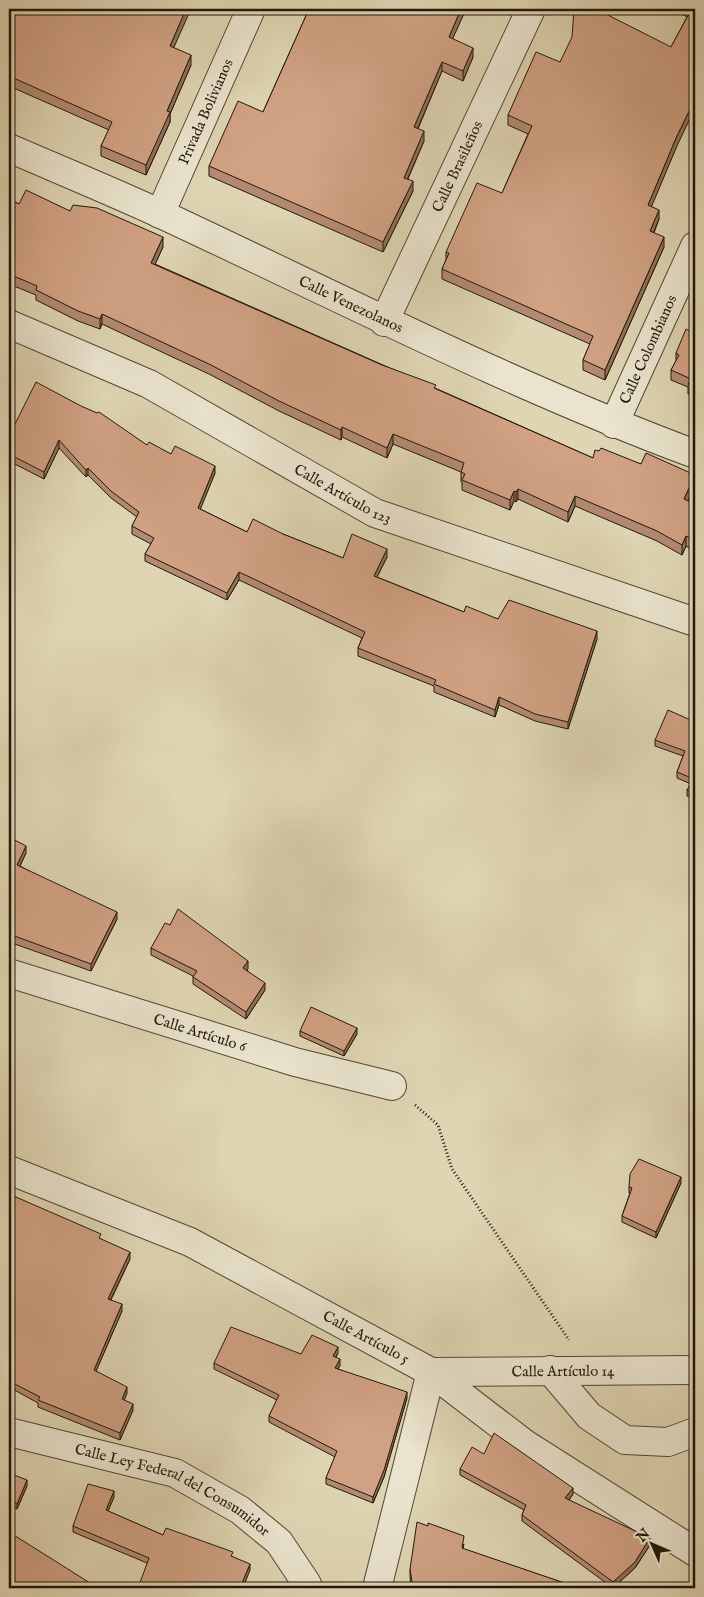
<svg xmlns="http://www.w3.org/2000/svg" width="704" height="1597" font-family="'IM FELL English',serif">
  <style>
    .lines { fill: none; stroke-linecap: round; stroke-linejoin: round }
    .street-casing { stroke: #524735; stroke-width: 30 }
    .path { stroke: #23180b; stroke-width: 3; stroke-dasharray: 1 2.5; stroke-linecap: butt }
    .street { stroke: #eae4ce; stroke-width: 28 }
    .wall { fill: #b38a71; stroke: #23180b }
    .shaded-wall { fill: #92715c; stroke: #23180b }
    .building { fill: #d0a183; stroke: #23180b }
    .labels { text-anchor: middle; stroke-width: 5; stroke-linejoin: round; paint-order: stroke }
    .street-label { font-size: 15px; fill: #23180b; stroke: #eae4ce }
  </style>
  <rect width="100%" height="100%" fill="#dfd5b3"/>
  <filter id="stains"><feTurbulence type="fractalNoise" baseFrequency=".004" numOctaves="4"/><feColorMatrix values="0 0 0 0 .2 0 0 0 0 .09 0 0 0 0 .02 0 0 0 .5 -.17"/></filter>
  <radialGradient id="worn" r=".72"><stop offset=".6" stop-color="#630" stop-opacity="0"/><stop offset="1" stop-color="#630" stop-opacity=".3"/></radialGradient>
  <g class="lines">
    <!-- street casing -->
    <g class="street-casing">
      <g id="street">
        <path id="s1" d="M9,148C60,170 111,191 161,214C339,297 512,386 695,454"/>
        <path id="s2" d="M160,214L251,9"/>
        <path id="s3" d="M384,322L531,9"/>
        <path id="s4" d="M9,324L149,384L375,513L695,622"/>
        <path id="s5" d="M614,424L695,246"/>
        <path id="s6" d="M9,973L295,1062L392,1086"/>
        <path id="s7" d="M9,1170L190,1242L431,1372L525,1444L695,1552"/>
        <path d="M550,1370L589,1416L625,1440L668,1442L695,1432"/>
        <path id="s8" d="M431,1372L695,1370"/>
        <path id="s9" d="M9,1432L175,1473L240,1510L279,1542L307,1584V1588"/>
        <path d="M377,1588L431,1372"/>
      </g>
    </g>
    <!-- path -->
    <path class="path" d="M415,1105L438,1125L452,1169L569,1340"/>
    <!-- street -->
    <use href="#street" class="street"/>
  </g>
  <!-- wall -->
  <path class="wall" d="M9,9L174,48L191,65L170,114V122L146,175L101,156V146L109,130L9,86Z
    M309,9H466L452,39L473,57L463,81L442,71L418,129L424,141L408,179L413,191L383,252L209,176V166L263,112Z
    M673,9H695L676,148L651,206L659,219L654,233L664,247L605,380L583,370V360L590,344L442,279V269L446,260V252L502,193L528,134L508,125V115L560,62L671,47L687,17Z
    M9,199L19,204L70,211L163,247L155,264L593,458L599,451L641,464L695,475V486L688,501L695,504L692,550L686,546L682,555L657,541L575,506L568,522L518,499L516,502L514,501L510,510L462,490V482H461V472L393,444L387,458L342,437L341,440L279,411L211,375L102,324L100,329L78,321L36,300V295L9,284Z
    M695,334V397L688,394V387L671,380V370L676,361V353Z
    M9,436L147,445L171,454L215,473L200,509L247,532L283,534L343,558L387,557L377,577L464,612L597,639L568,729L535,721L499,705L495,717L434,692V686L358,656V648L362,638L239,580L227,600L145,561V554L151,544L132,534V526L137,517L111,498L88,475L86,477L59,448L44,479L9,461Z
    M695,722V800L687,796V790L691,784L677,778V772L683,756L655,746V740Z
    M9,837L26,853L20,866L117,919L91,971L9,942Z
    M151,948L248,969L247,970L265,990L246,1019L193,984V976L151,955Z
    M300,1031L357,1034L344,1056L300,1036Z
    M681,1183L656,1238L622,1222V1216L630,1193H629V1187Z
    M9,1194L101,1239L130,1259L111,1300L122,1311L96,1371L127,1393L124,1400L133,1410L120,1440L38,1407V1403L9,1387Z
    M338,1353L336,1357L340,1365L338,1369L407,1398L384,1477L373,1503L326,1484V1478L335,1457L269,1422V1416L277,1400L214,1369V1363L301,1354Z
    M484,1454L573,1494L569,1500L650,1545L635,1568L613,1588L522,1521V1515L524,1510L460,1475V1469Z
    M9,1473L27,1486L17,1509L9,1506Z
    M114,1497L108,1511L163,1535L233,1557L250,1570L147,1563L73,1532V1526Z
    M464,1544L463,1549L579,1588H411L410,1576V1569Z"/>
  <!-- shaded-wall -->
  <path class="shaded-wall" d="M186,9H191L170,56V46Z
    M461,9H466L449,47V37Z
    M473,48V57L463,81V71Z
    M191,55V65L170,114V122L146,175V165L167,111Z
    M442,62V71L414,137V127Z
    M695,99V108L676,148L648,215V205L676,138Z
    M424,131V141L404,187V178Z
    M413,181V191L383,252V242Z
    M659,210V219L650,241V231Z
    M163,237V247L151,273V263Z
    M664,237V247L605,380V370Z
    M102,314V324L100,329V319Z
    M342,427V437L341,440V430Z
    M393,434V444L387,458V448Z
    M59,440V448L44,479V472Z
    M215,466V473L198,515V508Z
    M88,468V475L86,477V470Z
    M695,476V486L684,509V499Z
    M518,489V499L516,502V492Z
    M514,491V501L510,510V500Z
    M575,496V506L568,522V512Z
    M695,534V544L692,550V539Z
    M686,536V546L682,555V545Z
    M387,549V557L374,583V576Z
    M239,572V580L227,600V593Z
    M597,631V639L568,729V722Z
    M499,697V705L495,717V710Z
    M26,846V853L17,872V865Z
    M117,912V919L91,971V964Z
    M248,961V969L243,975V968Z
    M265,983V990L246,1019V1012Z
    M357,1028V1034L344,1056V1051Z
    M681,1177V1183L656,1238V1232Z
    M130,1252V1259L108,1305V1299Z
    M122,1304V1311L94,1376V1370Z
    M338,1347V1353L333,1362V1356Z
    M340,1359V1365L335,1374V1368Z
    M127,1387V1393L122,1406V1399Z
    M407,1392V1398L384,1477L373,1503V1497Z
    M133,1404V1410L120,1440V1433Z
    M27,1480V1486L17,1509V1504Z
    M573,1488V1494L565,1505V1498Z
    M114,1491V1497L106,1516V1510Z
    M650,1538V1545L635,1568L613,1588V1582Z
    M250,1564V1570L243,1588H240Z"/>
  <!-- building -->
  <path class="building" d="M9,9H186L170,46L191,55L167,111L170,112L146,165L101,146L112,122L9,76Z
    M309,9H461L449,37L473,48L463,71L442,62L414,127L424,131L404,178L413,181L383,242L209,166L238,101L263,112Z
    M574,9H596L671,47L691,10L690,9H695V99L676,138L648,205L659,210L650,231L664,237L605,370L583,360L593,336L442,269L449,253L446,252L477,183L502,193L532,126L508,115L536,52L560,62L572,37Z
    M26,190L70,211L73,205L97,208L163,237L151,263L382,365L436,385L434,388L593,458L595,450L599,451L601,448L641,464L646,453L695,475L684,499L695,504V534L692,539L686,536L682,545L657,531L575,496L568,512L518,489L516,492L514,491L510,500L462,480L465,474L461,472L464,463L393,434L387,448L342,427L341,430L279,401L211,365L102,314L100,319L78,311L36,290L37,286L9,274V199L19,204Z
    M686,329L695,334V387L688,384L691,379L671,370L679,355L676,353Z
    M36,382L81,406L97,413L99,412L147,445L149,442L171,454L175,446L215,466L198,508L247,532L253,519L283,534L343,558L352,534L387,549L374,576L464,612L466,606L498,619L509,600L597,631L568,722L535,714L499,697L495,710L434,684L436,680L358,648L365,632L239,572L227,593L145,554L154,538L132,526L139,512L111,491L88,468L86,470L59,440L44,472L9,454V436Z
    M668,710L695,722V795L687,790L694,779L677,772L685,751L655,740Z
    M9,837L26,846L17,865L117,912L91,964L9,934Z
    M178,909L248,961L243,968L265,983L246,1012L193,977L197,971L151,948L165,923L170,925Z
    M311,1007L357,1028L344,1051L300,1031Z
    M639,1159L681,1177L656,1232L622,1216L632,1188L629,1187L630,1174Z
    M9,1194L101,1234L99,1238L130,1252L108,1299L122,1304L94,1370L127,1387L122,1399L133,1404L120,1433L38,1400L40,1397L9,1381Z
    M231,1327L301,1354L312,1335L338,1347L333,1356L340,1359L335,1368L407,1392L384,1470L373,1497L326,1478L337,1451L269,1416L279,1395L214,1363Z
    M494,1433L573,1488L565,1498L650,1538L635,1562L613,1582L522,1515L526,1505L460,1469L472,1447L484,1454Z
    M9,1473L27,1480L17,1504L9,1500Z
    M88,1484L114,1491L106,1510L163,1535L166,1528L233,1552L231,1556L250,1564L240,1588H138L149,1558L73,1526Z
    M417,1522L428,1526V1523L464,1536L462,1548L579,1588H413L410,1569Z
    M9,1532L98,1588H9Z"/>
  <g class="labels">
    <!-- street labels -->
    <g class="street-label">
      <text dy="5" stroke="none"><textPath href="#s2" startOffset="112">Privada Bolivianos</textPath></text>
      <text dy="5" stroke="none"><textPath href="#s3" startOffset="172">Calle Brasileños</textPath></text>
      <text dy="5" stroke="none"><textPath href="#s1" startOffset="376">Calle Venezolanos</textPath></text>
      <text dy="5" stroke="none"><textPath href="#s5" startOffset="82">Calle Colombianos</textPath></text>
      <text dy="5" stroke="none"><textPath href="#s4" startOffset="375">Calle Artículo 123</textPath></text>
      <text dy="5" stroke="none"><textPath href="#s6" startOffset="200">Calle Artículo 6</textPath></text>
      <text dy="5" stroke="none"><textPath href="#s7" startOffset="395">Calle Artículo 5</textPath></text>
      <text dy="5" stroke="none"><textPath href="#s8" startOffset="132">Calle Artículo 14</textPath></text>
      <text dy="5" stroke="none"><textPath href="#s9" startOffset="175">Calle Ley Federal del Consumidor</textPath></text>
    </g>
  </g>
  <!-- margin -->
  <rect width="704" height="1597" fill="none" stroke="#dfd5b3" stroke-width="30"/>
  <rect x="10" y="10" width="684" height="1577" fill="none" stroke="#23180b" stroke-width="2.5"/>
  <rect x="15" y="15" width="674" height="1567" fill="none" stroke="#23180b"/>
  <!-- north arrow -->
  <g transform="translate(652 1544) rotate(315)" stroke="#eae4ce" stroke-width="4" paint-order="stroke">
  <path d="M0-4L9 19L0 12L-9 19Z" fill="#23180b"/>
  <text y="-8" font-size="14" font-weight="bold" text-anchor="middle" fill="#23180b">N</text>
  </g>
  <rect width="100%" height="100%" filter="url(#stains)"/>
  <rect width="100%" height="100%" fill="url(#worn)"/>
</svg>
